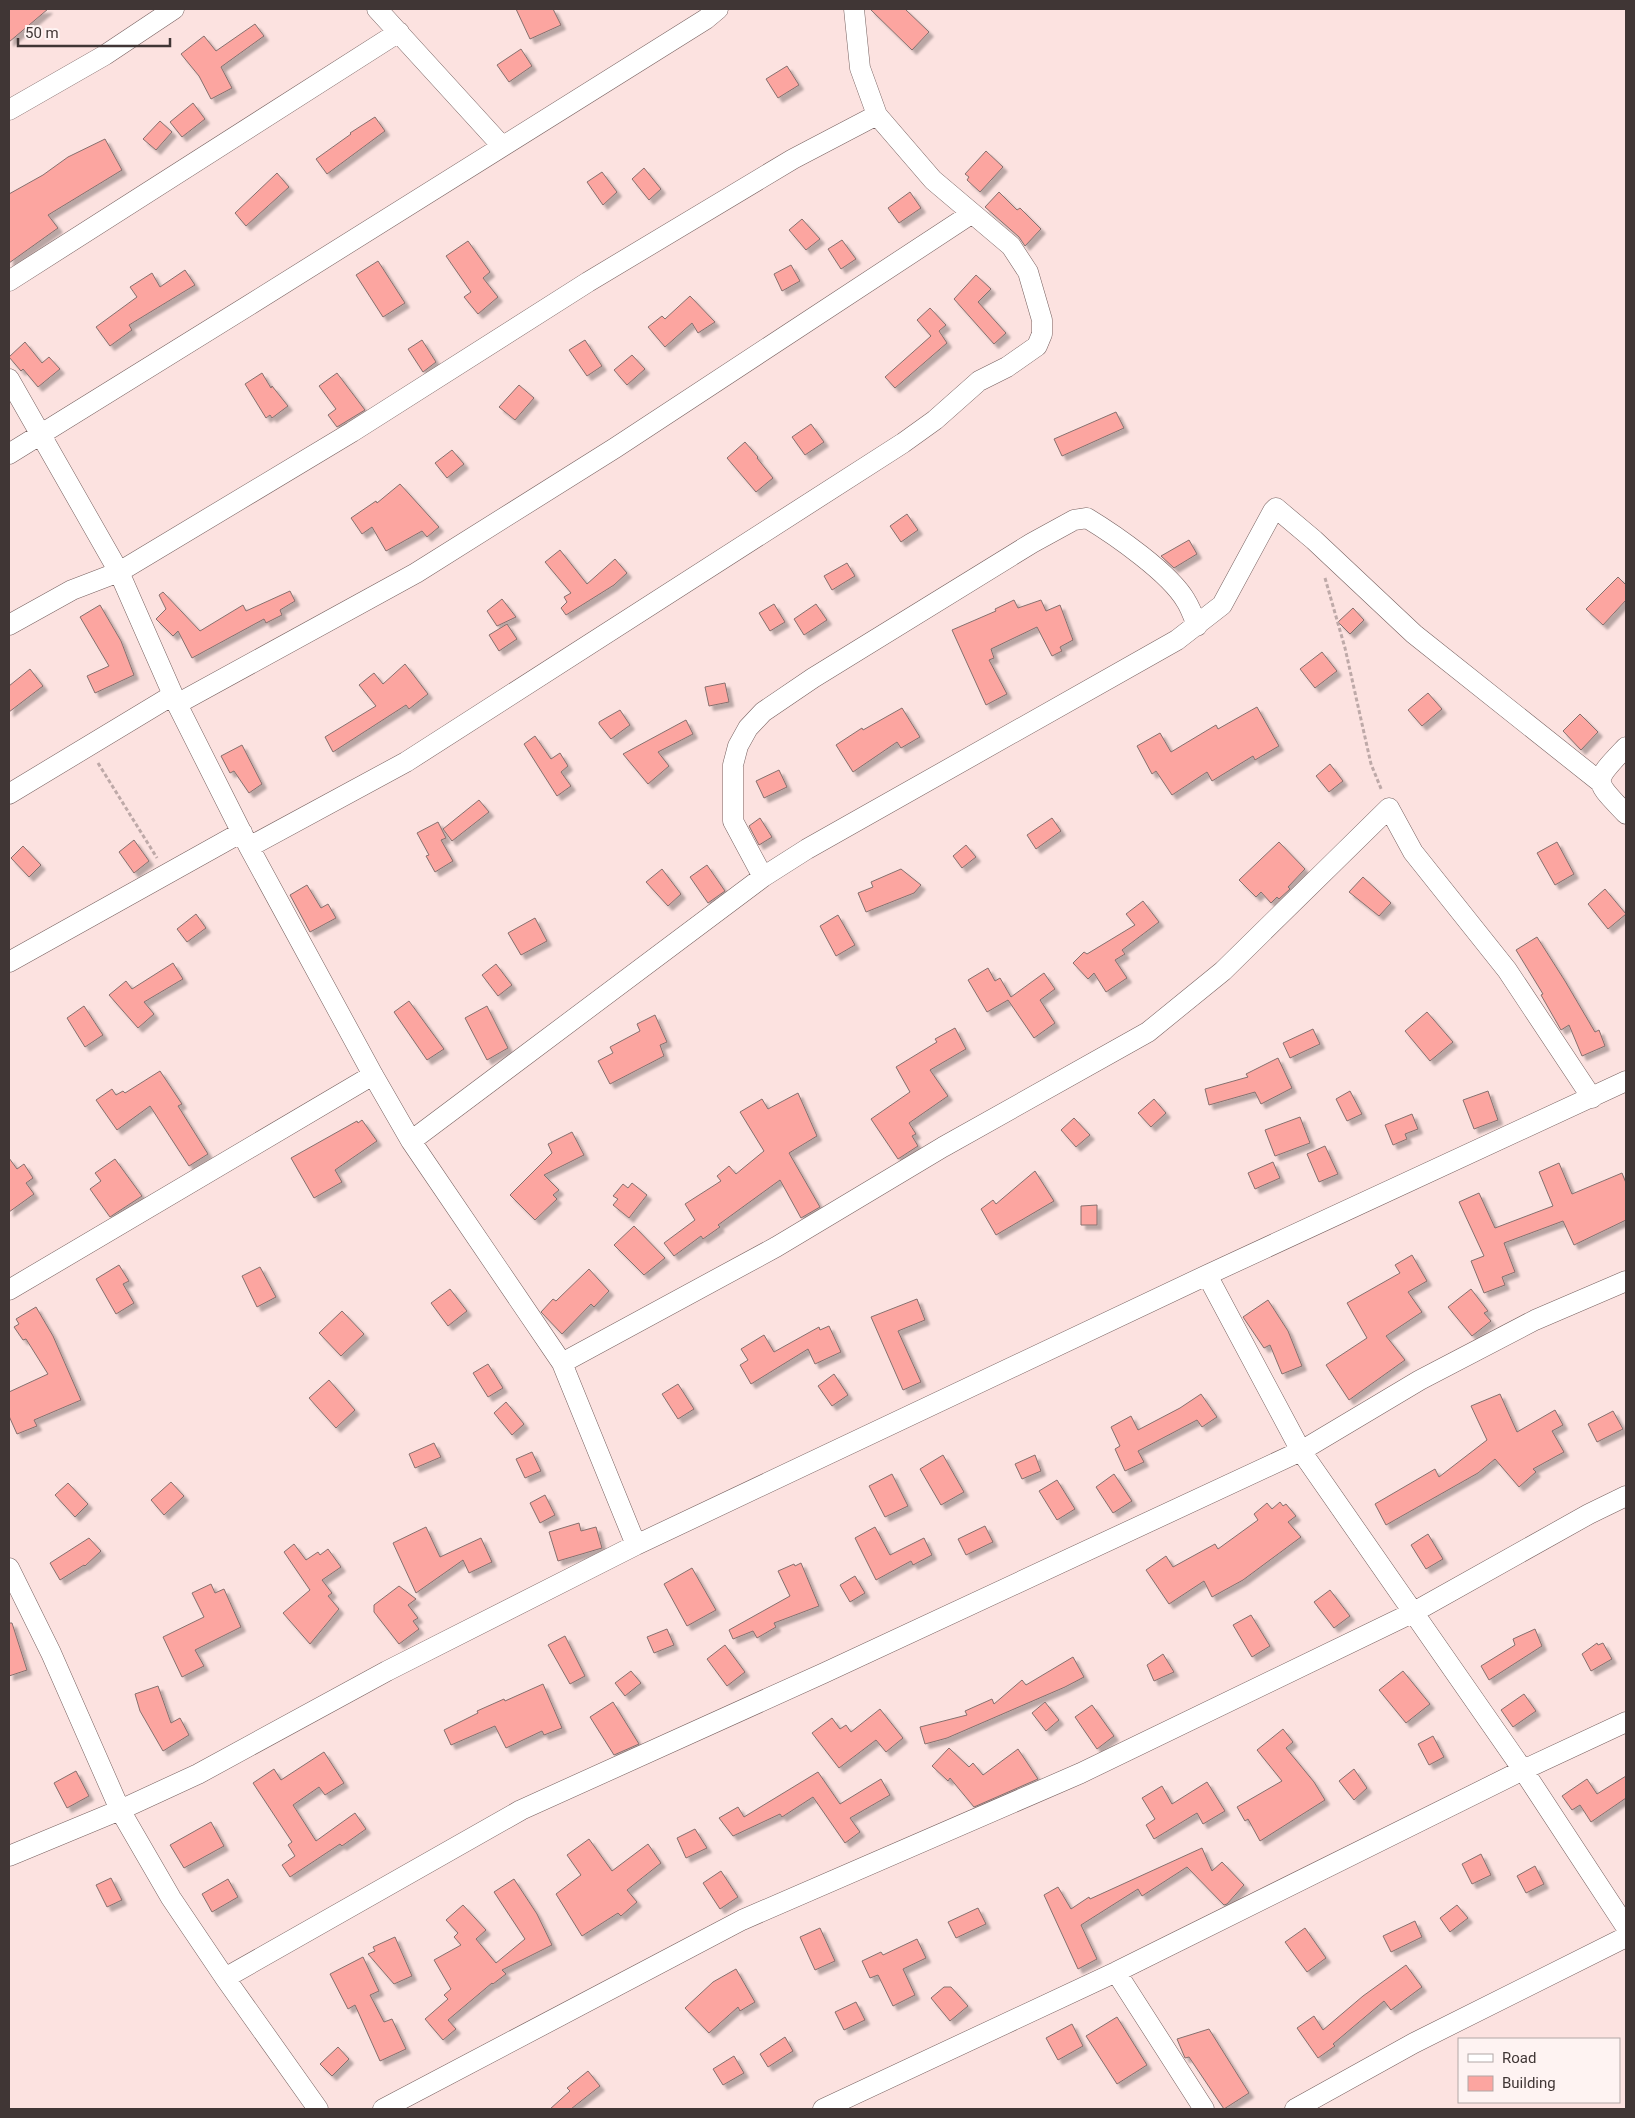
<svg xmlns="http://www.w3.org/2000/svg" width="1635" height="2118" font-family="Roboto,sans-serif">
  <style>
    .building { fill: #fca5a0; stroke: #86706e; filter: url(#shadow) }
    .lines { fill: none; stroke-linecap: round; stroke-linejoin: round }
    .minor-casing { stroke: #76605f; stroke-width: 21 }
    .path { stroke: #bea9a8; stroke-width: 3; stroke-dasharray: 4 2.5; stroke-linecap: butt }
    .minor { stroke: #fff; stroke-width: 20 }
  </style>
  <defs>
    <filter id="shadow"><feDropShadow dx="4.5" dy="4.5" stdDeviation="1" flood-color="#0004"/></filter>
  </defs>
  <rect width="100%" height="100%" fill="#fce2e0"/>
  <!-- building -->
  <path class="building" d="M9,9H48L9,42Z
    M516,9H553L561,25L530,39Z
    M870,9H905L929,32L912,50Z
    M255,24L264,36L221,67L232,88L211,99L199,76L181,54L204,36L216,51Z
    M521,49L532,66L509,82L497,65Z
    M787,66L799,85L778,98L766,79Z
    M193,103L205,119L182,137L170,122Z
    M375,117L385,131L327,174L316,159L351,134L350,133Z
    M160,121L172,132L156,150L143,139Z
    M105,139L122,170L48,215L58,228L9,263V194L43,175L68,157Z
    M986,151L1003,167L980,192L967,180L969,177L965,174Z
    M644,168L661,189L649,200L632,179Z
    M602,172L617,192L603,205L587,182Z
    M277,173L289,187L246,226L235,213Z
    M910,192L921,208L899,223L888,208Z
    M999,192L1017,210L1020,208L1041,229L1025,246L1019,237L985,207Z
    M802,219L820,239L806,250L789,230Z
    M842,240L856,259L841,269L828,249Z
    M468,241L490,272L483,278L498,297L478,314L464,297L471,292L446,256Z
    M378,261L405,303L383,317L356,275Z
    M791,265L800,281L782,291L774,274Z
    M185,270L195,285L129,325L132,330L110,346L96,327L137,297L130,287L152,273L160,287Z
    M976,275L991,289L978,302L1006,333L994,344L954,299Z
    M690,296L715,322L698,333L692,323L665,347L648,327L662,316L665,319Z
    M930,308L946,325L939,331L947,343L895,388L885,377L931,336L917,320Z
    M422,340L436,362L423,372L408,349Z
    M585,340L602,366L587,376L569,350Z
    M25,342L42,363L49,357L60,369L38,387L23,369L21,371L9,357Z
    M632,355L645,369L627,385L614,370Z
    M262,373L271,388L272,386L288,406L272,418L270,415L266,418L245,384Z
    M337,373L365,410L337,427L328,415L336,409L319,386Z
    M519,385L534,398L515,420L499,407Z
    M1116,412L1124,428L1062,456L1054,439Z
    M811,424L824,442L805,455L792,437Z
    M745,442L758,457L757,458L773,478L756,492L727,458Z
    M452,450L464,464L447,478L435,463Z
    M400,484L439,527L427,537L422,531L386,551L372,527L362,534L351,518L376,501L377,503Z
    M907,514L918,530L901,542L890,526Z
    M1189,540L1197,554L1174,568L1161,556Z
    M560,550L587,584L615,559L627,573L614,585L566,615L561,608L567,602L564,597L571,593L545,562Z
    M847,563L855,576L832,590L824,576Z
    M1618,577L1626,585V600L1603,625L1586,609Z
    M290,591L295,601L280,610L282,615L266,623L264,619L192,658L178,631L173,636L156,619L166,609L159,595L163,592L200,631L243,605L246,611Z
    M502,599L516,617L497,626L487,611Z
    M1014,600L1018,608L1041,600L1046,611L1060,605L1073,640L1060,647L1062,651L1052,656L1037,627L991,649L994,658L989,660L1007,694L986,705L952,630L996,611L995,609Z
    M774,604L785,622L770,631L759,613Z
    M816,604L827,620L804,635L794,619Z
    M100,605L121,641L134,675L95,693L87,676L109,666L80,617Z
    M1353,608L1364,620L1350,634L1338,622Z
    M507,624L517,639L499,651L489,635Z
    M1322,652L1337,671L1315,688L1300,669Z
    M405,664L428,694L409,709L406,705L333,752L325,737L376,706L359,685L374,673L383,684Z
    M30,669L43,686L9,712V686Z
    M725,683L729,702L709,706L705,687Z
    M1428,693L1442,709L1422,726L1408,710Z
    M1257,707L1279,746L1255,760L1253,756L1212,781L1207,772L1172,795L1156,771L1152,774L1137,746L1160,733L1171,752L1216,725L1218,729Z
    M902,708L920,737L901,748L897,742L853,772L836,745L862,728L863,730Z
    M620,710L630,725L611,739L599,724V722Z
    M1580,714L1598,732L1581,750L1563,731Z
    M686,720L693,734L658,752L669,766L648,784L623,754Z
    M535,736L551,759L560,753L568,766L561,772L571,786L557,796L524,744Z
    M242,745L262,784L249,793L234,771L230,773L221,756Z
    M1330,764L1343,781L1329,792L1316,776Z
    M779,770L787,787L764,798L756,781Z
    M479,800L489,812L452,841L443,829Z
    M760,818L772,837L759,845L749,826Z
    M1052,818L1061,831L1036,849L1027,835Z
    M438,822L446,838L441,840L453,861L435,872L426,856L429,855L417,833Z
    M134,840L149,861L134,873L119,852Z
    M1279,842L1305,869L1288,887L1290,889L1279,899L1277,897L1271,903L1261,892L1256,897L1239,880Z
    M1557,842L1574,874L1555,885L1537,853Z
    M966,845L976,857L962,868L953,856Z
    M23,846L41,865L29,877L11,858Z
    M707,865L725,891L708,903L690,877Z
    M662,869L681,894L668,906L646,882Z
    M901,869L921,885L914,893L866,912L858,893L873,887L871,882Z
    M1363,877L1391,903L1379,916L1349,892Z
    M307,885L321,908L328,904L336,918L310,932L290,895Z
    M1605,889L1626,914L1608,929L1588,904Z
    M1143,901L1159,922L1122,950L1125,954L1115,960L1127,978L1106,992L1094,973L1088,979L1073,963L1084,952L1087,954L1135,925L1126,914Z
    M196,914L206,928L187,942L177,929Z
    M838,915L855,945L836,956L820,926Z
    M535,918L547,941L521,955L508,933Z
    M1537,937L1565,981L1595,1032L1599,1030L1605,1046L1582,1056L1569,1025L1561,1030L1541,995L1543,994L1516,950Z
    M173,963L183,979L144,1002L154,1014L138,1028L109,995L126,981L132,989Z
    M496,964L512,985L498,996L482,975Z
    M988,968L995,981L1000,978L1011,997L1044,973L1055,989L1040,1000L1055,1023L1034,1038L1008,1000L987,1012L968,980Z
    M409,1001L444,1049L427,1060L394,1012Z
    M84,1006L103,1035L85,1047L67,1018Z
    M487,1006L508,1048L487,1060L465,1018Z
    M1427,1012L1453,1042L1430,1061L1405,1031Z
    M655,1015L667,1042L660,1045L664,1056L610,1084L598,1061L613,1053L610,1047L640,1031L637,1024Z
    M955,1028L966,1049L930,1070L948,1096L909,1123L916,1134L912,1136L918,1146L898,1159L871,1119L910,1092L896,1067L937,1042L935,1039Z
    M1313,1029L1320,1044L1290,1058L1283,1043Z
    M1278,1058L1292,1088L1261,1104L1255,1092L1209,1105L1205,1089L1248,1077L1246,1074Z
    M160,1071L182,1104L178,1106L208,1154L189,1166L150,1106L117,1130L96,1100L112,1089L116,1095L123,1091L125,1093Z
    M1350,1091L1362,1114L1347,1121L1336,1099Z
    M1488,1091L1498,1120L1474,1129L1463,1100Z
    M798,1093L817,1136L789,1153L820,1207L801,1218L780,1180L718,1225L720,1227L703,1239L701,1236L674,1256L664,1243L695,1220L685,1204L721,1181L717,1176L729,1166L736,1174L764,1151L740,1112L762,1099L768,1109Z
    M1154,1099L1166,1113L1151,1127L1138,1113Z
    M1412,1114L1418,1129L1405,1134L1407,1139L1393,1145L1385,1125Z
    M1300,1117L1310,1143L1275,1156L1265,1130Z
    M1074,1118L1090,1135L1076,1147L1061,1130Z
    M362,1120L377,1141L335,1170L342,1182L314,1198L291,1158L357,1121L358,1123Z
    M572,1132L584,1155L544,1175L559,1190L553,1195L557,1199L535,1220L510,1195L552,1153L548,1144Z
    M1325,1146L1338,1174L1319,1182L1307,1154Z
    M9,1158L17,1169L24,1164L33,1178L26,1183L34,1194L9,1212Z
    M115,1159L142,1196L110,1217L90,1189L101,1181L95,1173Z
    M1273,1162L1280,1178L1255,1189L1248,1173Z
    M1559,1163L1572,1194L1622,1173L1626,1183V1220L1574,1245L1563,1221L1504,1243L1515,1272L1502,1277L1505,1285L1484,1293L1471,1261L1484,1256L1459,1202L1479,1193L1495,1228L1553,1206L1539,1172Z
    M1035,1171L1054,1201L996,1235L981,1209L993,1200L996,1204Z
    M632,1183L647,1195L629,1218L613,1205L618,1199L613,1196L623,1184L628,1188Z
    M1097,1205V1225H1081V1206Z
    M634,1226L665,1258L644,1275L614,1245Z
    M1412,1255L1427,1281L1408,1292L1422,1312L1386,1336L1405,1360L1349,1400L1326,1365L1367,1338L1347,1303L1400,1273L1395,1265Z
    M119,1265L129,1281L123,1284L134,1303L116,1314L96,1279Z
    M260,1267L276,1297L257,1307L242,1276Z
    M589,1269L609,1291L594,1307L591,1304L562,1334L541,1312L553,1299L556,1301Z
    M450,1289L467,1311L448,1326L431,1303Z
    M1471,1289L1488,1311L1484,1313L1491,1321L1472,1336L1448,1307Z
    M917,1299L925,1320L898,1331L921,1382L903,1390L871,1317Z
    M1268,1300L1288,1331L1302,1366L1282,1374L1270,1345L1264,1348L1243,1317Z
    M36,1307L53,1336L81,1400L34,1420L37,1426L17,1434L9,1416V1392L48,1374L26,1339L23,1340L14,1327L19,1324L16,1319Z
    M342,1311L364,1334L341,1356L319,1333Z
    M829,1326L841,1352L815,1364L808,1349L751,1384L740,1365L748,1360L741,1349L764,1335L774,1352L819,1327L820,1330Z
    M488,1364L503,1388L488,1397L473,1373Z
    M834,1374L848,1395L832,1406L818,1386Z
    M329,1380L355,1410L336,1428L309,1398Z
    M678,1384L694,1409L678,1419L662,1394Z
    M1201,1394L1217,1417L1202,1427L1197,1420L1142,1449L1138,1451L1144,1462L1125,1471L1115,1449L1120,1446L1111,1427L1131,1416L1138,1430L1180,1408Z
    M1500,1394L1517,1432L1555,1410L1563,1425L1552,1431L1564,1452L1533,1469L1536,1472L1519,1487L1495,1459L1478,1473L1386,1525L1375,1504L1435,1469L1439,1477L1487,1440L1471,1406Z
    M506,1402L524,1424L512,1435L494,1413Z
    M1613,1411L1623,1429L1597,1442L1588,1424Z
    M434,1443L441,1457L415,1468L409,1454Z
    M532,1452L541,1471L525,1478L516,1459Z
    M943,1455L964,1492L941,1505L920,1469Z
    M1035,1455L1041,1471L1022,1479L1015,1464Z
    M892,1474L908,1506L885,1517L869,1486Z
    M1114,1474L1132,1501L1113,1513L1096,1487Z
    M1057,1480L1075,1509L1057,1520L1039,1491Z
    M171,1482L184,1496L164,1515L151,1500Z
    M68,1483L88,1504L75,1517L55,1495Z
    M545,1495L555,1515L540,1523L530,1503Z
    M1280,1502L1283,1506L1286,1504L1296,1516L1288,1522L1301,1537L1243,1580L1212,1597L1204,1581L1169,1604L1146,1570L1166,1556L1173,1567L1215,1544L1218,1549L1258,1520L1254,1514L1267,1503L1272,1509Z
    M579,1523L581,1531L596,1527L602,1548L558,1561L549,1532Z
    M985,1526L993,1542L966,1555L958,1539Z
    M426,1527L440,1557L481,1538L492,1562L469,1573L463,1560L416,1593L393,1543Z
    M875,1527L890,1555L924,1538L932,1555L913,1565L911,1561L876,1580L855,1538Z
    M1428,1534L1443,1559L1426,1569L1411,1545Z
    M89,1538L101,1551L85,1566L84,1565L60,1580L50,1563Z
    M294,1544L306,1560L318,1552L320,1555L328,1549L341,1567L322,1580L332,1593L328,1596L339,1609L310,1644L283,1613L310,1590L284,1552Z
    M801,1563L819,1606L774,1623L776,1627L757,1638L753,1631L733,1639L729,1630L790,1596L778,1571L794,1564L795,1566Z
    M692,1568L716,1610L687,1626L664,1584Z
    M855,1576L865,1593L850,1602L840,1585Z
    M211,1584L215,1593L224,1589L241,1627L195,1650L204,1666L182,1677L163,1637L204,1617L192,1593Z
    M399,1586L416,1599L408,1605L418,1618L413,1621L419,1629L399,1644L374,1612V1605Z
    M1330,1590L1350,1616L1334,1628L1314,1602Z
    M1251,1615L1270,1646L1252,1657L1233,1625Z
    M9,1623H12L27,1670L9,1676Z
    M667,1629L674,1645L654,1653L647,1637Z
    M1535,1629L1542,1646L1489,1680L1481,1666L1515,1645L1513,1639Z
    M565,1636L585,1676L570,1684L548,1645Z
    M1597,1643L1598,1645L1603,1643L1612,1659L1591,1671L1582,1654Z
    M725,1645L745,1672L727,1686L707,1659Z
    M1163,1654L1174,1672L1154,1681L1147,1665Z
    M1073,1657L1084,1677L1065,1687L947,1738L925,1744L920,1727L967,1715L965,1711L992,1699L994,1704L1022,1680L1026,1685Z
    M631,1671L641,1683L625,1696L615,1683Z
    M1403,1671L1430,1704L1406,1723L1379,1690Z
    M543,1684L562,1728L544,1735L542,1731L506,1748L495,1726L451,1745L444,1730L478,1713L477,1711L504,1699L505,1701Z
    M158,1686L171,1723L180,1718L189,1735L163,1751L140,1711L135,1694Z
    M1524,1694L1536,1711L1513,1727L1501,1710Z
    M613,1702L639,1744L614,1755L590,1717Z
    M1045,1702L1059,1720L1046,1731L1032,1713Z
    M1092,1705L1114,1736L1097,1749L1075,1717Z
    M880,1709L903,1738L886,1752L876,1740L839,1768L812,1733L832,1718L840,1729L846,1725L851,1732Z
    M1283,1729L1293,1742L1286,1748L1314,1782L1325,1800L1260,1841L1248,1819L1245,1821L1237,1807L1282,1781L1257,1750Z
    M1433,1736L1444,1757L1429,1765L1418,1744Z
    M949,1748L969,1767L973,1763L983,1775L1018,1749L1038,1779L974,1807L950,1778L948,1781L932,1766Z
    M324,1752L344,1783L325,1795L319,1787L293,1805L316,1841L355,1813L366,1829L342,1846L340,1844L290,1877L282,1865L295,1856L288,1845L292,1842L253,1783L274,1769L281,1780Z
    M1354,1769L1367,1788L1354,1800L1339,1781Z
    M76,1771L89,1796L67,1808L54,1783Z
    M818,1772L840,1804L881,1779L890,1795L850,1818L860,1832L845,1843L813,1797L782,1817L780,1814L733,1836L719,1818L738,1807L744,1817Z
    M1626,1776V1798L1591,1822L1580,1805L1572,1810L1562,1796L1587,1779L1597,1794Z
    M1207,1782L1225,1811L1203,1824L1197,1813L1154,1839L1146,1825L1155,1819L1142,1798L1162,1786L1172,1804Z
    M211,1822L224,1846L184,1868L170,1845Z
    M695,1829L707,1848L686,1858L677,1838Z
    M589,1839L612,1871L648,1844L661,1863L627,1890L637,1902L621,1916L618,1913L582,1936L556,1894L581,1875L567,1855Z
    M1202,1848L1212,1871L1222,1862L1244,1885L1227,1904L1224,1905L1187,1867L1142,1896L1138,1889L1081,1925L1097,1959L1078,1969L1044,1895L1058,1887L1071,1909L1089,1897L1090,1899Z
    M1481,1854L1491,1875L1472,1884L1462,1864Z
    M1535,1866L1544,1884L1526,1893L1517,1876Z
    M721,1871L738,1897L720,1909L703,1883Z
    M111,1878L122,1900L107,1907L96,1885Z
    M228,1879L238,1897L212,1912L202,1894Z
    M514,1879L537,1914L552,1945L502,1970L506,1974L493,1984L492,1983L448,2020L456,2029L443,2040L425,2019L448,1999L444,1995L451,1989L434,1960L461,1945L454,1937L458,1933L446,1920L463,1905L486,1930L476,1939L496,1963L525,1939L494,1892Z
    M1457,1905L1468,1918L1450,1932L1440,1918Z
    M978,1908L986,1924L956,1938L948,1922Z
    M1415,1921L1422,1937L1391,1952L1383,1936Z
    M820,1928L835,1961L815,1970L800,1937Z
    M1305,1928L1326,1958L1307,1972L1285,1942Z
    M395,1937L412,1976L394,1984L368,1954L375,1951L373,1947Z
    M917,1939L926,1958L903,1969L915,1995L893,2006L878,1975L870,1978L862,1961L881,1952L883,1955Z
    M363,1957L379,1991L370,1995L384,2022L392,2019L406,2049L380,2061L355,2005L348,2009L330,1974Z
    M1406,1965L1422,1987L1391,2010L1384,2001L1333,2044L1335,2046L1318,2058L1297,2028L1314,2016L1323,2030L1363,1996Z
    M736,1969L755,2002L740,2011L738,2007L709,2033L685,2008L713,1982Z
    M944,1987H951L968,2006L950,2021L931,1998Z
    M856,2002L865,2020L844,2030L835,2012Z
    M1117,2017L1147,2065L1117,2084L1086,2036Z
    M1072,2024L1083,2046L1058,2060L1046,2038Z
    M1209,2029L1249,2093L1224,2109L1189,2057L1185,2058L1177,2039Z
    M785,2037L793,2051L768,2067L760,2054Z
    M338,2047L349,2059L332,2076L320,2064Z
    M734,2056L744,2073L723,2085L713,2069Z
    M588,2071L600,2086L571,2109H550L570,2091L567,2088Z"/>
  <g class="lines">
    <!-- minor casing -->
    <g class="minor-casing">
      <path id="minor" d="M377,9L502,146
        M9,110L105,55L174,9
        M9,281L399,32
        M9,379L119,572L177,704L249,847L373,1075L411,1141L562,1363L636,1545
        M9,454L251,304L706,19L718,9
        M9,625L72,590L119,572L352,432L588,282L793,159L877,115
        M177,704L416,573L615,448L971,214
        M1626,747C1592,783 1593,779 1626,814
        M9,794L173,695
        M249,847L406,762L903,443L935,420L979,381L1007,367L1037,346L1042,334V320L1028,272L1011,246L933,180L877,115L860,68L854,9
        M763,877L733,821V765L738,746L748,728L763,712L813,678L1032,543L1074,520L1087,518C1115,535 1170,573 1186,601C1191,609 1194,618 1197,626
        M9,962L242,832
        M411,1141L763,877L807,849L1177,640L1222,605L1273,511L1276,508L1314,540L1414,634L1600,782
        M1207,1275L1301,1451L1523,1770L1626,1927
        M9,1290L373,1075
        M562,1363L776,1247L943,1147L1148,1032L1223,971L1389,808L1413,852L1507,970L1592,1098
        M9,1568L51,1653L120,1810L171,1898L225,1978L318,2109
        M9,1856L120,1810L198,1774L387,1671L636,1545L1207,1275L1626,1081
        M1116,1972L1204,2109
        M225,1978L521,1810L824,1673L1301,1451L1420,1380L1535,1320L1626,1281
        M383,2109L742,1920L1081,1773L1414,1612L1589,1514L1626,1496
        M823,2109L1116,1972L1523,1770L1626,1722
        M1295,2109L1414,2043L1626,1937"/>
    </g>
    <!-- path -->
    <path class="path" d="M1325,578L1345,648L1371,764L1382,791
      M98,763L157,858"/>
    <!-- minor -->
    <use href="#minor" class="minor"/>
  </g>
  <!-- border -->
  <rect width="1635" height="2118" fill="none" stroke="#403635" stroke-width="20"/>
  <!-- legend -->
  <rect x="1458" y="2038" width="162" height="65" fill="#fef3f2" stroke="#b2a7a6"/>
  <rect x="1468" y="2054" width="25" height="8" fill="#ffffff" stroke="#b2a7a6"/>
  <text x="1502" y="2063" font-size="15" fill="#403635">Road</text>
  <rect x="1468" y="2076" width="25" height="15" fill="#fca5a0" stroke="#b2a7a6"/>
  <text x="1502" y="2088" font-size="15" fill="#403635">Building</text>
  <!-- scale -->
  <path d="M18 38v8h152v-8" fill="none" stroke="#403635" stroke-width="2.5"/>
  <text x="25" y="38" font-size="15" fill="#403635" stroke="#fef3f2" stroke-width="4" paint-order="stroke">50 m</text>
</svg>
